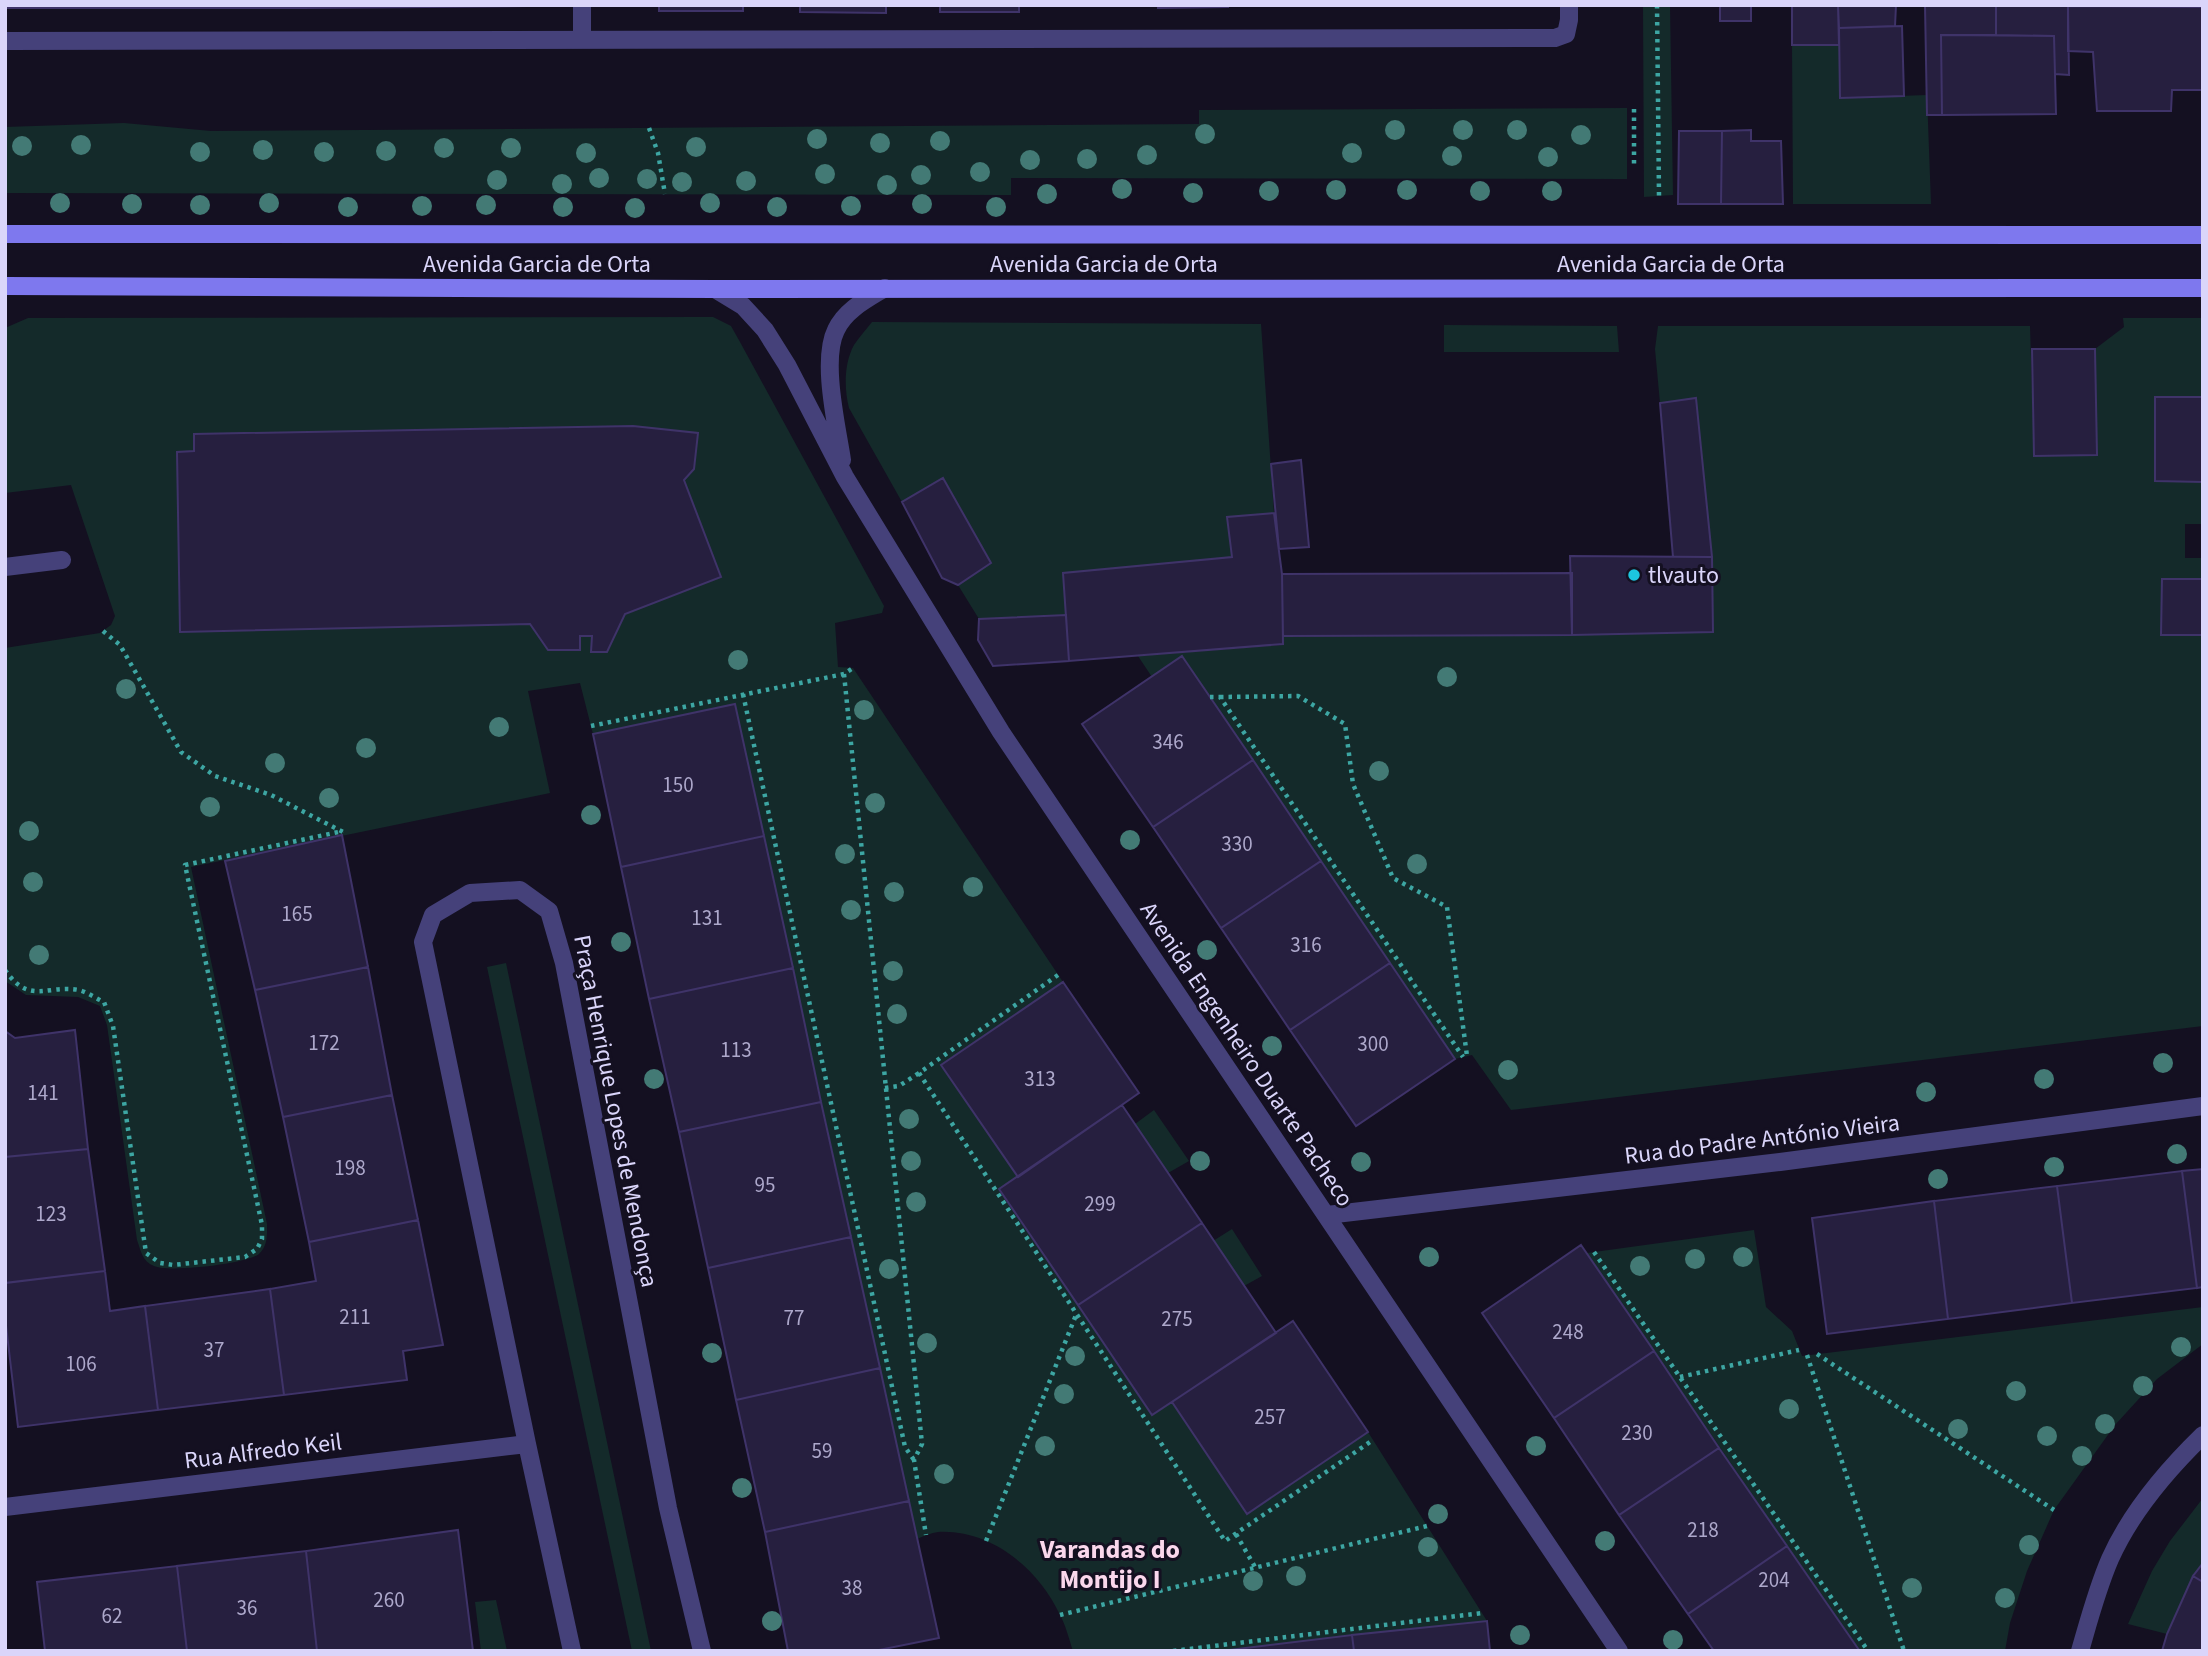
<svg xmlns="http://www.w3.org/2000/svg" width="2208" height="1656" font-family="'Source Sans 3',sans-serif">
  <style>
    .green { fill: #142a2a; fill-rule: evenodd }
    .building { fill: #261f3f; stroke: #3f3369; stroke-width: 2 }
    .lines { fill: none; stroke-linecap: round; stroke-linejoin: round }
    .path { stroke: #3da6a3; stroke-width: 4.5; stroke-dasharray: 3.5 5; stroke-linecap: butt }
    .street { stroke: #45417a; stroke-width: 18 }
    .secondary { stroke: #7e78ee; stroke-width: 18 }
    .tree { fill: #437a75 }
    .poi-dot { fill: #1cc6df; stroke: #141021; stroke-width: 2.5 }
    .labels { text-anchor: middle; stroke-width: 6; stroke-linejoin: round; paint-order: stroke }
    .number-label { font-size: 21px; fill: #ada8cb }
    .street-label { font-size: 24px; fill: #dad5fa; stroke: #141021 }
    .poi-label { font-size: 24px; fill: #dad5fa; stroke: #141021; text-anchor: start }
    .neighbourhood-label { font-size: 26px; font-weight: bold; fill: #fad7ec; stroke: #141021 }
  </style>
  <rect width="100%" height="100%" fill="#141021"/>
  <!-- green -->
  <path class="green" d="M1643,5H1670L1673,195L1644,197Z
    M1792,45H1839L1841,98L1927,95L1931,204H1793Z
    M1627,108V179L1011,178V195L5,193V127L124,123L211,131L1199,124V110Z
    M713,317L731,326L740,342L884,606L882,613L835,623L838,667L853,668L1063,982L941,1065L1018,1177L1000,1189L1153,1415L1172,1402L1247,1514L1368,1432L1487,1621L1221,1651H1073C1069,1639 1066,1626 1060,1615C1039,1569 991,1529 938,1532C931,1533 924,1536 917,1539L735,705L593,734L580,683L528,691L550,793L191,867L267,1224C267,1234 268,1246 259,1254C247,1264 168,1273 154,1266C142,1261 141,1251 137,1240L107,1025L100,1006L78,997L26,995L5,981V648L100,633L111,625L115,616L71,485L5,493V328L28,318ZM632,426L698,433L694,469L684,480L721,577L625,614L607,652H591L592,636H580V650H548L530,624L180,631L177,452L194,451V434Z
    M2123,318H2203V397H2155V481L2203,482V524H2185V558H2203V579H2162L2161,634L2203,635V1026L1511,1110L1472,1055L1455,1059L1183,657L1152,677L1138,656L1283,645V636L1713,632L1712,557L1696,398L1660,403L1655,349L1658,326H2030L2034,456L2097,455L2095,349L2124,327Z
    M872,322L1261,324L1274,513L1228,518L1232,557L1064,573L1066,615L979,619L958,585L991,563L943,479L902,502L849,408C844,389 844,363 854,345C859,337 866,330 872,322Z
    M1444,325L1617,326L1619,352H1444Z
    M506,963L651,1651H632L487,967Z
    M1154,1110L1189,1161L1168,1173L1135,1124Z
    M1232,1229L1262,1276L1244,1286L1213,1241Z
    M1754,1230L1766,1307L1792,1331L1802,1356L2203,1307V1344L2157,1379L2115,1425L2054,1510L2027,1571L2010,1623L2005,1651H1859L1587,1253Z
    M2203,1498V1563L2193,1576L2167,1634L2128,1624L2152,1571L2170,1541Z
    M496,1600L507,1651H481L475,1602Z"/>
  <!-- building -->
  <path class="building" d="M5,5H65V8H5Z
    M65,5H184V8H65Z
    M184,5H304V8H184Z
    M304,5H426L427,7L304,8Z
    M426,5H527V6L427,7Z
    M659,5H743V11H659Z
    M800,5H886V13L800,12Z
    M940,5H1019V12H940Z
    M1158,5H1228V7L1158,8Z
    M1720,5H1751V21H1720Z
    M1792,5H1838L1839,45H1792Z
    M1838,5H1896L1895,26L1839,28Z
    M1925,5H1996V35H1941L1942,115H1927Z
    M1996,5L2068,6L2069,75L2055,74L2054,36L1996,35Z
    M2068,6L2203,7V90H2172L2171,111H2097L2093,52L2068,51Z
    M1902,26L1904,96L1840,98L1839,28Z
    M1941,35L2054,36L2056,114L1942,115Z
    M1751,130V141H1781L1783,204H1721L1722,131Z
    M1679,131H1722L1721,204H1678Z
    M2032,349H2095L2097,455L2034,456Z
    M2155,397H2203V482L2155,481Z
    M1696,398L1712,557H1673L1660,403Z
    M633,426L698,433L694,469L684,480L721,577L625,614L607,652H591L592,636H580V650H548L530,624L180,632L177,452L194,451V434Z
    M1301,460L1309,547L1279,549L1271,464Z
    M943,478L991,563L958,585L942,578L902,502Z
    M1274,513L1282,574L1283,644L1069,661L1063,573L1232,557L1227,517Z
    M1570,556L1712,557L1713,632L1572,635Z
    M1572,573V635L1283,636L1282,574Z
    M2162,579H2203V635H2161Z
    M1066,615L1069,661L993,666L978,640L979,619Z
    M1182,656L1253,760L1153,827L1082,724Z
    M735,704L764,836L621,867L593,734Z
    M1253,760L1321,861L1221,928L1153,827Z
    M342,835L368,967L255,990L225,861Z
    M764,836L793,968L649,999L621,867Z
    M1321,861L1390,963L1290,1030L1221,928Z
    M1390,963L1455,1059L1356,1126L1290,1030Z
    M368,967L392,1095L283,1117L255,990Z
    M793,968L821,1102L679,1132L649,999Z
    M1063,982L1139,1093L1018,1177L941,1065Z
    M75,1030L88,1149L5,1157V1031L15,1038Z
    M392,1095L418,1220L309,1242L283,1117Z
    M821,1102L851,1237L708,1268L679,1132Z
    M1122,1105L1202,1223L1078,1305L999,1189Z
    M88,1149L105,1271L5,1283V1157Z
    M2203,1169V1287L2197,1288L2182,1171Z
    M2182,1171L2197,1288L2072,1303L2057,1186Z
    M2057,1186L2072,1303L1948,1319L1934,1201Z
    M1934,1201L1948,1319L1827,1334L1812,1218Z
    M418,1220L443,1345L403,1351L407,1380L284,1395L270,1289L316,1281L309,1242Z
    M1202,1223L1276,1333L1152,1415L1078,1305Z
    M851,1237L880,1368L736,1400L708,1268Z
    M1581,1245L1654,1351L1554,1418L1482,1313Z
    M105,1271L110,1311L145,1306L158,1410L18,1427L5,1317V1283Z
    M270,1289L284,1395L158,1410L145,1306Z
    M1293,1321L1368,1432L1247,1514L1172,1402Z
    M1654,1351L1719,1448L1619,1515L1554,1418Z
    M880,1368L909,1501L765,1532L736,1400Z
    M1719,1448L1787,1546L1688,1614L1619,1515Z
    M909,1501L939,1638L874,1651H788L765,1532Z
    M458,1530L473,1651H317L306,1551Z
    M1787,1546L1859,1650L1714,1651L1688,1614Z
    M306,1551L317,1651H187L177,1566Z
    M2203,1563V1582L2193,1576Z
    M177,1566L187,1651H45L37,1582Z
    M2193,1576L2203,1582V1651H2162L2167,1634Z
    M1487,1621L1490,1651H1354L1352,1635Z
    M1352,1635L1354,1651H1221Z"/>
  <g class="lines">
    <!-- path -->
    <path class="path" d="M1657,5L1659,196
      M1634,109V168
      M649,128L658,153L665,194
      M103,631L120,645L181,752L215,776L271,795L347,834
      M844,674L922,1444L914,1460L926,1535
      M743,694L905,1447L914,1460
      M1210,697H1220L1463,1057
      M1220,697L1298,696L1345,724L1353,784L1393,878L1447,907L1467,1056
      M591,726L844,674L853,668
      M5,970C30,1006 47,984 79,990C87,992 97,999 104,1002L113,1026L146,1253L160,1263L173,1265L245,1257L257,1249L262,1239V1225L185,865L343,831
      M1058,975L919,1073L1225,1541L1373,1440
      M885,1088L899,1086L919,1073
      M1594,1252L1868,1651
      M1817,1354L2054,1510
      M1807,1355L1904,1651
      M1680,1377L1799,1350
      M1236,1534L1255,1567
      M986,1541L1076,1315
      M1060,1615L1427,1526
      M1173,1651L1482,1613"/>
    <!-- street -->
    <path class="street" d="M582,40V5
      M5,41L1555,38L1566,34L1569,20V5
      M715,289L743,306L765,330L787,365L845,477L1001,732L1619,1651
      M842,460C837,427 821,360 836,330C845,310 867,299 885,288
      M5,567L62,560
      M1327,1215L1780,1162L2203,1106
      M5,1507L527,1444
      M572,1651L527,1444L423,942L433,915L470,893L520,890L549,911L564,963L668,1508L702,1651
      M2080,1651C2089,1620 2097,1589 2110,1559C2131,1512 2167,1470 2203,1435"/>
    <!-- secondary -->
    <path class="secondary" d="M5,234L2203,235
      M5,286L715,289L2203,288"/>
  </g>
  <!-- trees -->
  <g class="tree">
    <circle cx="1395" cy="130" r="10"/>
    <circle cx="1463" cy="130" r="10"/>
    <circle cx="1517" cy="130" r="10"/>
    <circle cx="1205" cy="134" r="10"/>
    <circle cx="1581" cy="135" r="10"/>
    <circle cx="817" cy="139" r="10"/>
    <circle cx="940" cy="141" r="10"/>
    <circle cx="880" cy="143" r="10"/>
    <circle cx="81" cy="145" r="10"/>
    <circle cx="22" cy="146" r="10"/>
    <circle cx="696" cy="147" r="10"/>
    <circle cx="444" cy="148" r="10"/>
    <circle cx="511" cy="148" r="10"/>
    <circle cx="263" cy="150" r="10"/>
    <circle cx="386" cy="151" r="10"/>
    <circle cx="200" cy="152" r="10"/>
    <circle cx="324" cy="152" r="10"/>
    <circle cx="586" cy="153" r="10"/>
    <circle cx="1352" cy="153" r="10"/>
    <circle cx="1147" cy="155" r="10"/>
    <circle cx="1452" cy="156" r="10"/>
    <circle cx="1548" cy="157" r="10"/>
    <circle cx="1087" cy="159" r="10"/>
    <circle cx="1030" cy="160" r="10"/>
    <circle cx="980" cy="172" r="10"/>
    <circle cx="825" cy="174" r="10"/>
    <circle cx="921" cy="175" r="10"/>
    <circle cx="599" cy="178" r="10"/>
    <circle cx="647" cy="179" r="10"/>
    <circle cx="497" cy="180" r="10"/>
    <circle cx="746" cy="181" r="10"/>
    <circle cx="682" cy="182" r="10"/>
    <circle cx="562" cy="184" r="10"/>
    <circle cx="887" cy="185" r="10"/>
    <circle cx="1122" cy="189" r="10"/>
    <circle cx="1336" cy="190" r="10"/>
    <circle cx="1407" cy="190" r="10"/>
    <circle cx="1269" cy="191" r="10"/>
    <circle cx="1480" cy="191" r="10"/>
    <circle cx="1552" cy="191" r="10"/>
    <circle cx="1193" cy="193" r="10"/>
    <circle cx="1047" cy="194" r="10"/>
    <circle cx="60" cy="203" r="10"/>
    <circle cx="269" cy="203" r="10"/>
    <circle cx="710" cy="203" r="10"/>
    <circle cx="132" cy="204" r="10"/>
    <circle cx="922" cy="204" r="10"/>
    <circle cx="200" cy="205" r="10"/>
    <circle cx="486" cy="205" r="10"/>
    <circle cx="422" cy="206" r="10"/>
    <circle cx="851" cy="206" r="10"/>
    <circle cx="348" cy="207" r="10"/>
    <circle cx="563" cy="207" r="10"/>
    <circle cx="777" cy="207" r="10"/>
    <circle cx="996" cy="207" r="10"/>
    <circle cx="635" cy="208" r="10"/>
    <circle cx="738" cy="660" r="10"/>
    <circle cx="1447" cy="677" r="10"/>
    <circle cx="126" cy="689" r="10"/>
    <circle cx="864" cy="710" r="10"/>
    <circle cx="499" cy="727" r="10"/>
    <circle cx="366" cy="748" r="10"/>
    <circle cx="275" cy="763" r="10"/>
    <circle cx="1379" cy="771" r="10"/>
    <circle cx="329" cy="798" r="10"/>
    <circle cx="875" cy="803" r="10"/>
    <circle cx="210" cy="807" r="10"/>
    <circle cx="591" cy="815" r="10"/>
    <circle cx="29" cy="831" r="10"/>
    <circle cx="1130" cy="840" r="10"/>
    <circle cx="845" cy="854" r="10"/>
    <circle cx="1417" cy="864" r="10"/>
    <circle cx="33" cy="882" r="10"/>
    <circle cx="973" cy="887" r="10"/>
    <circle cx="894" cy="892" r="10"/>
    <circle cx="851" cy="910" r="10"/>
    <circle cx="621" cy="942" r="10"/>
    <circle cx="1207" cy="950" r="10"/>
    <circle cx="39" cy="955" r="10"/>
    <circle cx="893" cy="971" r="10"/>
    <circle cx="897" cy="1014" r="10"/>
    <circle cx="1272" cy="1046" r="10"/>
    <circle cx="2163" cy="1063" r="10"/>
    <circle cx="1508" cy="1070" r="10"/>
    <circle cx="654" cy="1079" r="10"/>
    <circle cx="2044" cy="1079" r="10"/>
    <circle cx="1926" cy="1092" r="10"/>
    <circle cx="909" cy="1119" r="10"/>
    <circle cx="2177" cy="1154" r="10"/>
    <circle cx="911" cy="1161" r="10"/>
    <circle cx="1200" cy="1161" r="10"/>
    <circle cx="1361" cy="1162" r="10"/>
    <circle cx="2054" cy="1167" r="10"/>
    <circle cx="1938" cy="1179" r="10"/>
    <circle cx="916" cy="1202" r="10"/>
    <circle cx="1429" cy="1257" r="10"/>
    <circle cx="1743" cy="1257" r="10"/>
    <circle cx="1695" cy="1259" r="10"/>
    <circle cx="1640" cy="1266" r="10"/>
    <circle cx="889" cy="1269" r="10"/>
    <circle cx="927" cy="1343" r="10"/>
    <circle cx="2181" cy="1347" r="10"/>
    <circle cx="712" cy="1353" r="10"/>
    <circle cx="1075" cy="1356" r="10"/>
    <circle cx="2143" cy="1386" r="10"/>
    <circle cx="2016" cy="1391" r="10"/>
    <circle cx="1064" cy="1394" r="10"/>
    <circle cx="1789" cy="1409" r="10"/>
    <circle cx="2105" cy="1424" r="10"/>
    <circle cx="1958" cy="1429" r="10"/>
    <circle cx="2047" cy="1436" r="10"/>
    <circle cx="1045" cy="1446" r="10"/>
    <circle cx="1536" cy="1446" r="10"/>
    <circle cx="2082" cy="1456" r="10"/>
    <circle cx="944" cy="1474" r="10"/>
    <circle cx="742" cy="1488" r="10"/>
    <circle cx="1438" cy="1514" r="10"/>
    <circle cx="1605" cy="1541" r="10"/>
    <circle cx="2029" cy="1545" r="10"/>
    <circle cx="1428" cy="1547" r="10"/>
    <circle cx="1296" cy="1576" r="10"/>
    <circle cx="1253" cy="1581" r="10"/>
    <circle cx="1912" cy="1588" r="10"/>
    <circle cx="2005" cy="1598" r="10"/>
    <circle cx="772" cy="1621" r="10"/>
    <circle cx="1520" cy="1635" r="10"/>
    <circle cx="1673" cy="1640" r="10"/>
  </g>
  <!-- markers -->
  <circle class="poi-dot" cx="1634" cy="575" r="7"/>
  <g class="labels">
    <!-- number labels -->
    <g class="number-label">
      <text x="1168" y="749">346</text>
      <text x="678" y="792">150</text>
      <text x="1237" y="851">330</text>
      <text x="297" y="921">165</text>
      <text x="707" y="925">131</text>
      <text x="1306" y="952">316</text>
      <text x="324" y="1050">172</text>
      <text x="1373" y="1051">300</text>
      <text x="736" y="1057">113</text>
      <text x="1040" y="1086">313</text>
      <text x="43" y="1100">141</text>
      <text x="350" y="1175">198</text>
      <text x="765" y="1192">95</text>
      <text x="1100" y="1211">299</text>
      <text x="51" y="1221">123</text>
      <text x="355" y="1324">211</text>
      <text x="794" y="1325">77</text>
      <text x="1177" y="1326">275</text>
      <text x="1568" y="1339">248</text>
      <text x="214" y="1357">37</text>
      <text x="81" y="1371">106</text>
      <text x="1270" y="1424">257</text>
      <text x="1637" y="1440">230</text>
      <text x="822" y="1458">59</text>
      <text x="1703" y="1537">218</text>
      <text x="1774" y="1587">204</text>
      <text x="852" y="1595">38</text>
      <text x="389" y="1607">260</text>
      <text x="247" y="1615">36</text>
      <text x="112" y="1623">62</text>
    </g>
    <!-- street labels -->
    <g class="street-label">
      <text x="537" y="272">Avenida Garcia de Orta</text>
      <text x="1104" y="272">Avenida Garcia de Orta</text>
      <text x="1671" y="272">Avenida Garcia de Orta</text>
      <text transform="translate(1247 1054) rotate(56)" y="8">Avenida Engenheiro Duarte Pacheco</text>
      <text transform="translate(616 1111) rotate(79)" y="8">Praça Henrique Lopes de Mendonça</text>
      <text transform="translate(1762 1139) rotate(-7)" y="8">Rua do Padre António Vieira</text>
      <text transform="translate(263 1451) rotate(-7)" y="8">Rua Alfredo Keil</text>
    </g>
    <!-- poi labels -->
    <g class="poi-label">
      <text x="1648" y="583">tlvauto</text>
    </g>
    <!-- neighbourhood labels -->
    <g class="neighbourhood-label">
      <text x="1110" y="1558">Varandas do<tspan x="1110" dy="30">Montijo I</tspan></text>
    </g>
  </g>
  <!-- border -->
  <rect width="2208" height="1656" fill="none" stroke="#dad5fa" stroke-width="14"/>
</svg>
